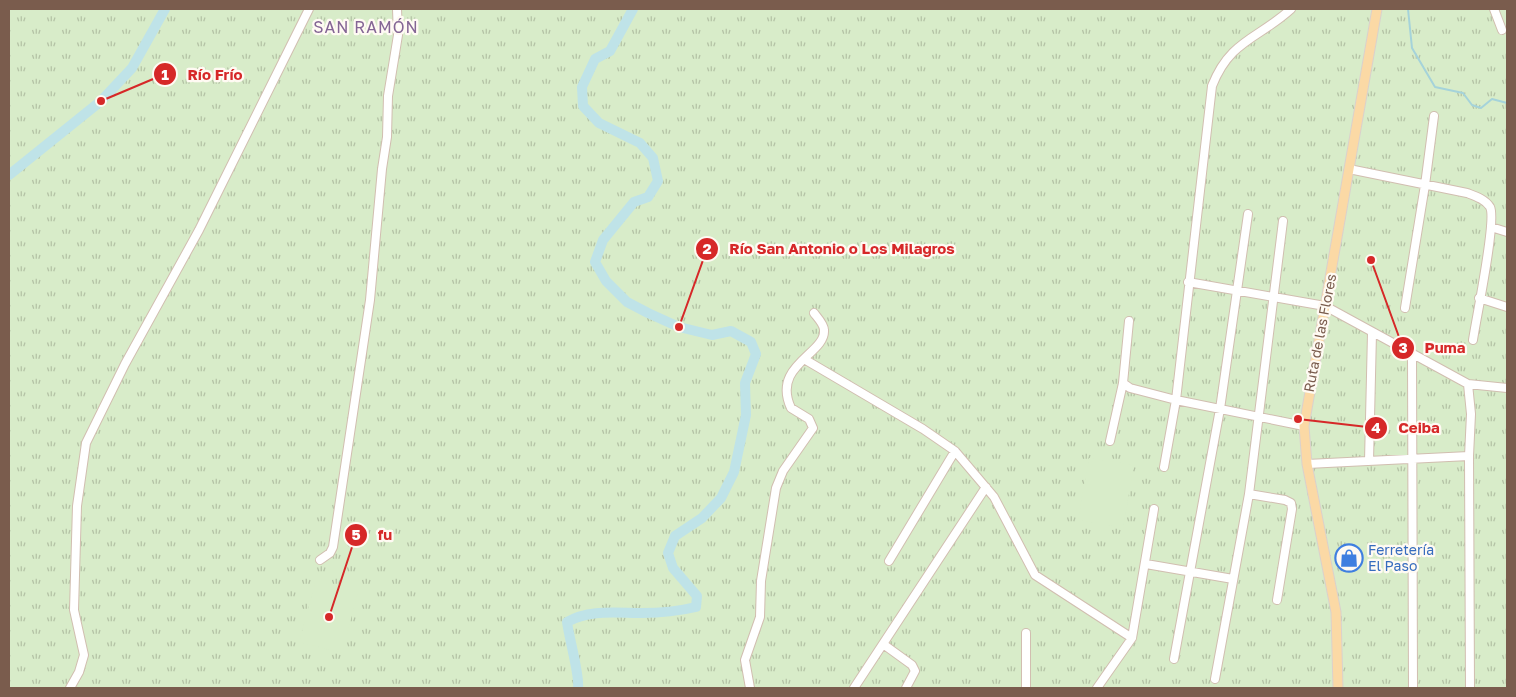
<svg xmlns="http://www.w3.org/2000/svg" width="1516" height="697" font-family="'Golos Text',sans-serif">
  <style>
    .park { fill: url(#park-tufts) }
    .garden { fill: #d8ecc9 }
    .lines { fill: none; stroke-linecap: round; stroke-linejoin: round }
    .stream { stroke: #a5d3da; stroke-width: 2 }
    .river { stroke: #bfe3e8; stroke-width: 10 }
    .minor-casing { stroke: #d1beb0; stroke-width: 10 }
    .major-casing { stroke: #dad1cd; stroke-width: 11 }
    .minor { stroke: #fff; stroke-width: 8 }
    .major { stroke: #fbd9a5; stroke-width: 9 }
    .labels { text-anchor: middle; stroke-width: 4.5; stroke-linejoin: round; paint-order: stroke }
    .street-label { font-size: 14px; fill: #7a5c4d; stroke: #fffaf3 }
    .shop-label { font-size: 14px; fill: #366cbe; stroke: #fffaf3; text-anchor: start }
    .quarter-label { font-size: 16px; letter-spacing: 1px; fill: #846695; stroke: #fffaf3 }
    .leader { fill: none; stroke: #d62828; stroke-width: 2 }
    .callout-dot { fill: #d62828; stroke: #fffaf3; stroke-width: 2 }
    .mark-label { font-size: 15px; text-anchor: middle; font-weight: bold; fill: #fff }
    .callout-label { font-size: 15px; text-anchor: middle; font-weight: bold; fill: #d62828; stroke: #fffaf3; stroke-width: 4.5; stroke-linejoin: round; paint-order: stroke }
  </style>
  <defs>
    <pattern id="park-tufts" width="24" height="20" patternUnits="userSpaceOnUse" patternTransform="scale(1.25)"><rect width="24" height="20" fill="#d8ecc9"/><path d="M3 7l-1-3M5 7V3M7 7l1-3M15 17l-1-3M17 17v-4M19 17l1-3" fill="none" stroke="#b4c2a5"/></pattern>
  </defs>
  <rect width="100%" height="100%" fill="#fdf6ec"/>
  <!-- park -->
  <path class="park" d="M9,9H1507V688H9Z"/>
  <!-- garden -->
  <path class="garden" d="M1089,458L1134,465L1123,528L1078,520Z
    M316,580L358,592L342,653L299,642Z"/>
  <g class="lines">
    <!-- stream -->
    <path class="stream" d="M1408,9L1412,48L1435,87L1463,93L1472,105L1481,108L1492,99L1507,103"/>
    <!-- river -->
    <path class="river" d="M9,175L101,101L132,68L165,9
      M578,688C580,676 569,638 567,622C589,609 617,613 642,613C660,613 679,611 696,607L697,596L673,568L668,553L675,536L702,518L721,498L734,472L746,415L745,383L756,354L751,342L731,331L712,335L679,327L648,313L627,302L606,281L595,262L603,240L634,202L648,197L658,181L653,158L640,143L599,123L583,106L582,87L595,59L610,51L633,9"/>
    <!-- minor casing -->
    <g class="minor-casing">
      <path id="minor" d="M1494,9L1502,30
        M1349,169L1467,193C1475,196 1485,199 1490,207C1497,220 1476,319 1473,340
        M1491,227L1507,232
        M1188,282L1325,306L1468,384L1471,414L1469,456L1470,688
        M1479,298L1507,307
        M1405,308L1425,185L1434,116
        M1129,321L1123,383L1130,388L1176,400L1304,426
        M1412,355L1413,688
        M804,359L923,429L955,451L994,497L1035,575L1132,638
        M1468,384L1507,388
        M1110,441L1123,383
        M1369,461L1372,333
        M1307,464L1469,456
        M1164,467L1176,400L1212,86C1230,40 1258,39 1291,9
        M1249,494L1285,500L1291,503L1292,509L1277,600
        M320,560L330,553L333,547L370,300L382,169L387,137L388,96L398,35L397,9
        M889,561L955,451
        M1146,564L1233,579
        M1026,633V688
        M883,644L912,665L915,671L906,688
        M1174,659L1220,409L1248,214
        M1215,679L1249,494L1283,221
        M70,688L79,672L84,655L74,610L77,506L86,443L125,364L199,230L309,9
        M750,688L745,660L760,617L761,581L776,488L783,471L813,428L809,419L791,408C771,365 826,354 824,330C824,324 817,317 814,313
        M854,688L986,487
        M1097,688L1132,638L1154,509"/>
    </g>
    <!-- major casing -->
    <g class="major-casing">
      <path id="major" d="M1338,688L1336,612L1307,464L1304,426L1377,9"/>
    </g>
    <!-- minor -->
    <use href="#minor" class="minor"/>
    <!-- major -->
    <use href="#major" class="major"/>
  </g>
  <!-- icons -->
  <defs>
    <g id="shop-ring" transform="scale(1.4375)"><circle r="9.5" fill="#fffaf3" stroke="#3f7fe0" stroke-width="1.5"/><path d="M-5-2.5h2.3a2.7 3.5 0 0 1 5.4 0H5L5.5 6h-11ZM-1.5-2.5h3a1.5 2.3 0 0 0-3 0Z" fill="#3f7fe0"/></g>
  </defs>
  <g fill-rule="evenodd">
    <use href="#shop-ring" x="1349" y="558"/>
  </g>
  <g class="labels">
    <!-- street labels -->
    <g class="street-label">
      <text transform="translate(1320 333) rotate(-79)" y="5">Ruta de las Flores</text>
    </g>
    <!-- shop labels -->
    <g class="shop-label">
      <text x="1368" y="555">Ferretería<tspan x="1368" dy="16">El Paso</tspan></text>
    </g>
    <!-- quarter labels -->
    <g class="quarter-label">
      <text x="366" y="33">SAN RAMÓN</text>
    </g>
  </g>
  <!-- callouts -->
  <path class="leader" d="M101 101L165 74M679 327L707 249M1371 260L1403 348M1298 419L1376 428M329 617L356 535"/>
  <g class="callout-dot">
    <circle cx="101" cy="101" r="5"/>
    <circle cx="679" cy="327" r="5"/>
    <circle cx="1371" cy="260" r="5"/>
    <circle cx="1298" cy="419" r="5"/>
    <circle cx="329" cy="617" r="5"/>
    <circle cx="165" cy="74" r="12"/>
    <circle cx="707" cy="249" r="12"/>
    <circle cx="1403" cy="348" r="12"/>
    <circle cx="1376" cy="428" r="12"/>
    <circle cx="356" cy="535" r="12"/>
  </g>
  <g class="mark-label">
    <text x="165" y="80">1</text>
    <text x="707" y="254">2</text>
    <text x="1403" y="353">3</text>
    <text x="1376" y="433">4</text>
    <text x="356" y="540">5</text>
  </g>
  <g class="callout-label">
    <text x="215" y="80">Río Frío</text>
    <text x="842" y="254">Río San Antonio o Los Milagros</text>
    <text x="1445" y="353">Puma</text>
    <text x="1419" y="433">Ceiba</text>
    <text x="385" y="540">fu</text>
  </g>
  <!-- border -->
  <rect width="1516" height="697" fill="none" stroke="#7a5c4d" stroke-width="20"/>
</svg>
